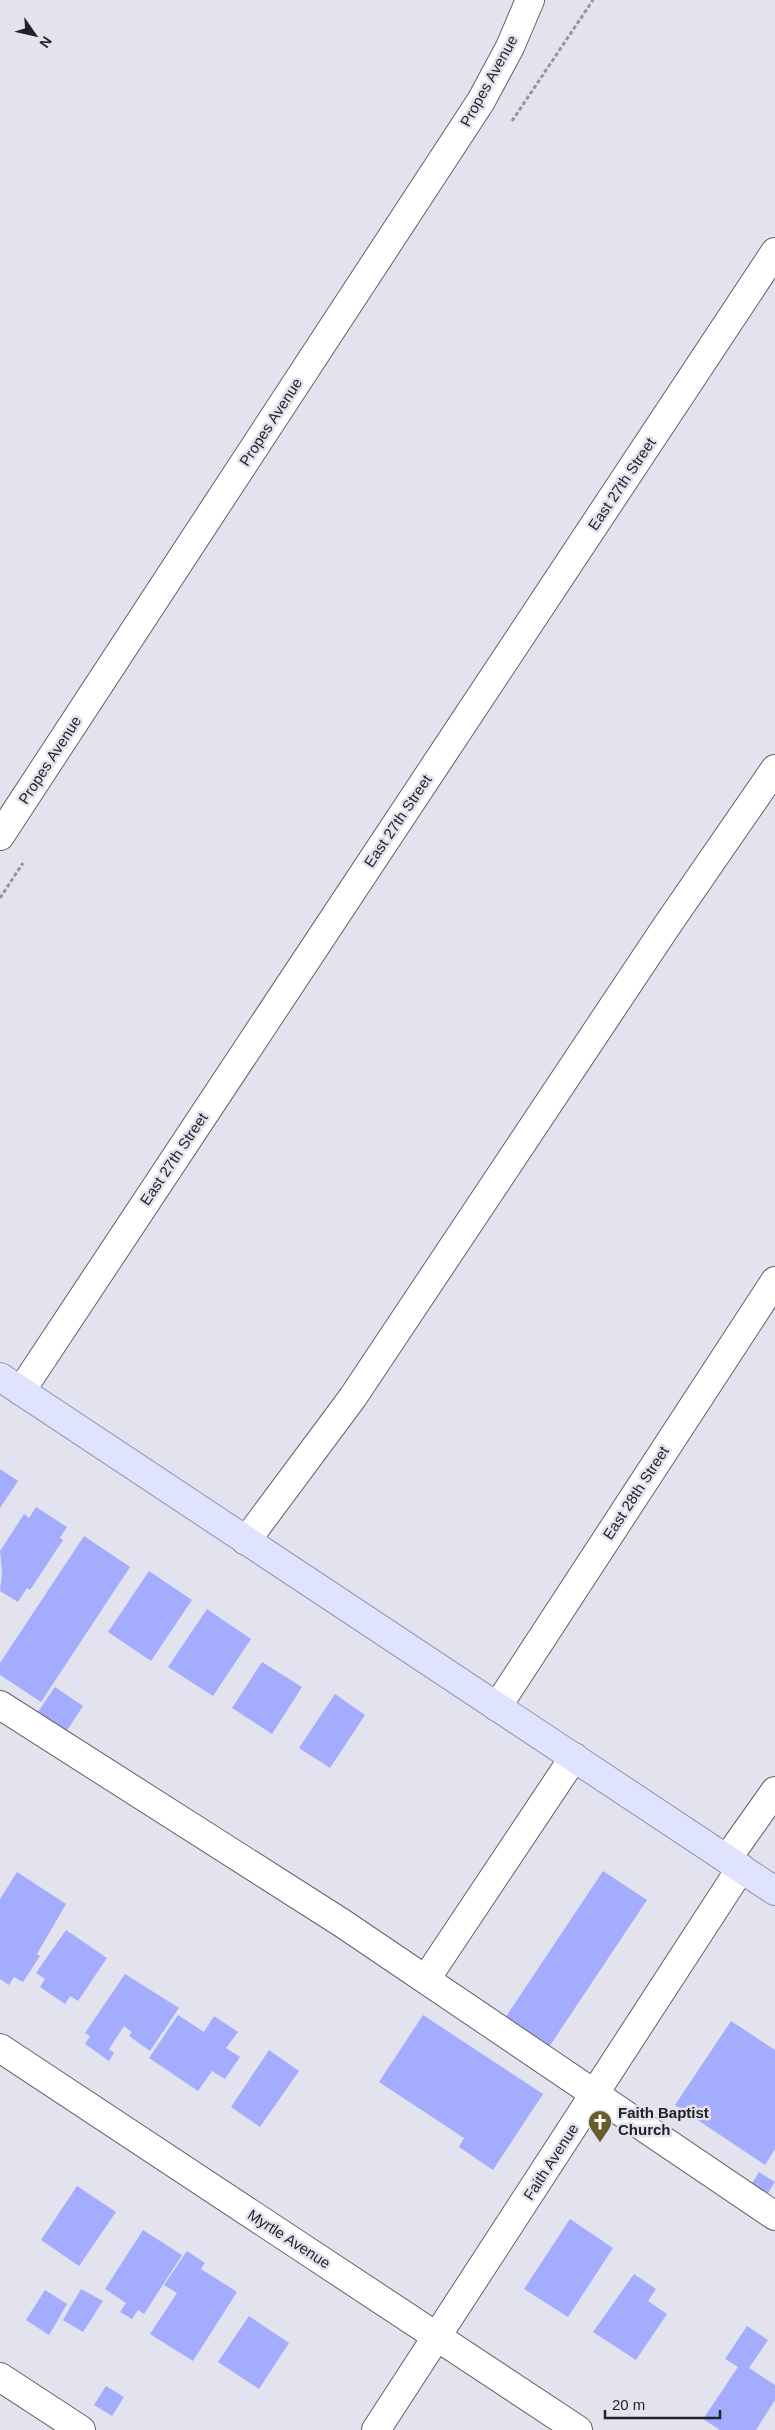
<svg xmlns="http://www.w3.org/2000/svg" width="775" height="2430" font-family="Arial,sans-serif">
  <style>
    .building { fill: #a4adfd }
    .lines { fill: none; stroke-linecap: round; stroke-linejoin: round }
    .minor-casing { stroke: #61626c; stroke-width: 30 }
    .major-casing { stroke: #8f93b0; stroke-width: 30 }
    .path { stroke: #93949c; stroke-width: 3; stroke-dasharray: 4 2.5; stroke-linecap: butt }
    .minor { stroke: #fff; stroke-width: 28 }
    .major { stroke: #dfe3fd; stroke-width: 28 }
    .labels { text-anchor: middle; stroke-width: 5; stroke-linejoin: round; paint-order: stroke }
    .street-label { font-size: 15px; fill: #222326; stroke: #e2e3ee }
    .poi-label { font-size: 15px; font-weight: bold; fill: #222326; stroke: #e2e3ee; text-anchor: start }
  </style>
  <rect width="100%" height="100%" fill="#e2e3ee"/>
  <!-- building -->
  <path class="building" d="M0,1469L18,1481L0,1508Z
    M36,1507L67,1527L60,1538L63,1540L30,1590L27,1588L18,1602L0,1591L2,1572L0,1551L24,1514L29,1518Z
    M84,1536L130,1567L41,1702L0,1675V1663Z
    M149,1571L192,1600L151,1661L108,1632Z
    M207,1609L251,1639L213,1696L168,1667Z
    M262,1662L302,1687L272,1734L232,1708Z
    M55,1687L83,1706L62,1738L33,1719Z
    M335,1694L365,1715L330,1768L299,1748Z
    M603,1871L647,1900L547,2050L503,2021Z
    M17,1872L66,1904L37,1954L40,1956L23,1982L14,1977L9,1985L0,1979V1899Z
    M66,1930L107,1958L78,2001L70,1996L65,2004L40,1987L45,1979L36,1973Z
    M125,1974L179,2008L150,2051L129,2036L132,2032L124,2026L109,2049L114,2053L109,2061L85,2044L90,2036L85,2033Z
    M178,2015L204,2032L214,2016L238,2032L226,2048L240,2057L225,2079L212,2071L198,2091L149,2058Z
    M423,2015L543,2094L493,2170L459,2147L464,2138L379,2082Z
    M731,2021L775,2050V2149L765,2165L675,2105Z
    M269,2050L299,2071L260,2127L231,2107Z
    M759,2172L775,2182L765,2198L749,2188Z
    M77,2186L116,2212L79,2266L41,2240Z
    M570,2219L613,2248L568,2317L524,2289Z
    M143,2230L182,2255L144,2314L138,2310L132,2319L120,2312L126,2303L105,2289Z
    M187,2251L205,2263L201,2269L237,2292L193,2361L150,2334L177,2293L164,2285Z
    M634,2274L656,2289L648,2301L667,2314L636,2360L593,2332Z
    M81,2289L103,2301L83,2332L63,2320Z
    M45,2290L67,2304L49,2335L26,2320Z
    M249,2316L289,2343L259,2389L218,2362Z
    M747,2326L768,2340L749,2368L775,2385V2400L756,2430H720L703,2419L738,2367L725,2359Z
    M106,2386L124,2397L112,2416L94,2405Z"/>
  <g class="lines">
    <!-- minor casing -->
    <g class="minor-casing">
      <path id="minor" d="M0,836L481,101L510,47L530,0
        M21,1391L775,252
        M246,1541L353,1397L666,927L775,769
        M0,1705L342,1923L775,2216
        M497,1707L775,1281
        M727,1859L775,1791
        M426,1979L574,1757
        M0,2048L578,2430
        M0,2377L81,2430
        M376,2430L741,1868"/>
    </g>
    <!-- major casing -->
    <g class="major-casing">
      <path id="major" d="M0,1377L775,1891"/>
    </g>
    <!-- path -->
    <path class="path" d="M512,121L593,0
      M0,898L23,863"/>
    <!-- minor -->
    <use href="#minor" class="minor"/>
    <!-- major -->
    <use href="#major" class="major"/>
  </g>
  <!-- icons -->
  <defs>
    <g id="church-pin" transform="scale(1.25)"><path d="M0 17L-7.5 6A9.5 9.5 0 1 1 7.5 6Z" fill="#675d2a" stroke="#e2e3ee"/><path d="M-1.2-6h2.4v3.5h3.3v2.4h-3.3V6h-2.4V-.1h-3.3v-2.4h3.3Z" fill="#fff"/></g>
  </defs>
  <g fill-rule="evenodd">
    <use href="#church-pin" x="600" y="2122"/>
  </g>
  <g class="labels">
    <!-- street labels -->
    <g class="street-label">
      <text transform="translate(489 81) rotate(-61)" y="5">Propes Avenue</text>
      <text transform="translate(271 422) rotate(-57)" y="5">Propes Avenue</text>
      <text transform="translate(622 484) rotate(-56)" y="5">East 27th Street</text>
      <text transform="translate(50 760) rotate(-57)" y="5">Propes Avenue</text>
      <text transform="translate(398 821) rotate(-56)" y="5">East 27th Street</text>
      <text transform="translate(174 1159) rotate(-56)" y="5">East 27th Street</text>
      <text transform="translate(636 1493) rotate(-57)" y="5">East 28th Street</text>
      <text transform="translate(551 2162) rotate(-57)" y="5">Faith Avenue</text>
      <text transform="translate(289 2239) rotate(33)" y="5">Myrtle Avenue</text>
    </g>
    <!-- poi labels -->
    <g class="poi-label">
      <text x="618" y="2118">Faith Baptist<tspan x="618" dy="17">Church</tspan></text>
    </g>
  </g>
  <!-- north arrow -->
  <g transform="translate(35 35) rotate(124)" stroke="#e2e3ee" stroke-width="4" paint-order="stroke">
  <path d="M0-4L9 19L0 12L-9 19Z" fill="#222326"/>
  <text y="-8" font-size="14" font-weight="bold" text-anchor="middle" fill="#222326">N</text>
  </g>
  <!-- scale -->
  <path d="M605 2410v8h115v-8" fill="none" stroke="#222326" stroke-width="2.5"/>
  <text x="612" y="2410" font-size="15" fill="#222326" stroke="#e2e3ee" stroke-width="4" paint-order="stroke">20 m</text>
</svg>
